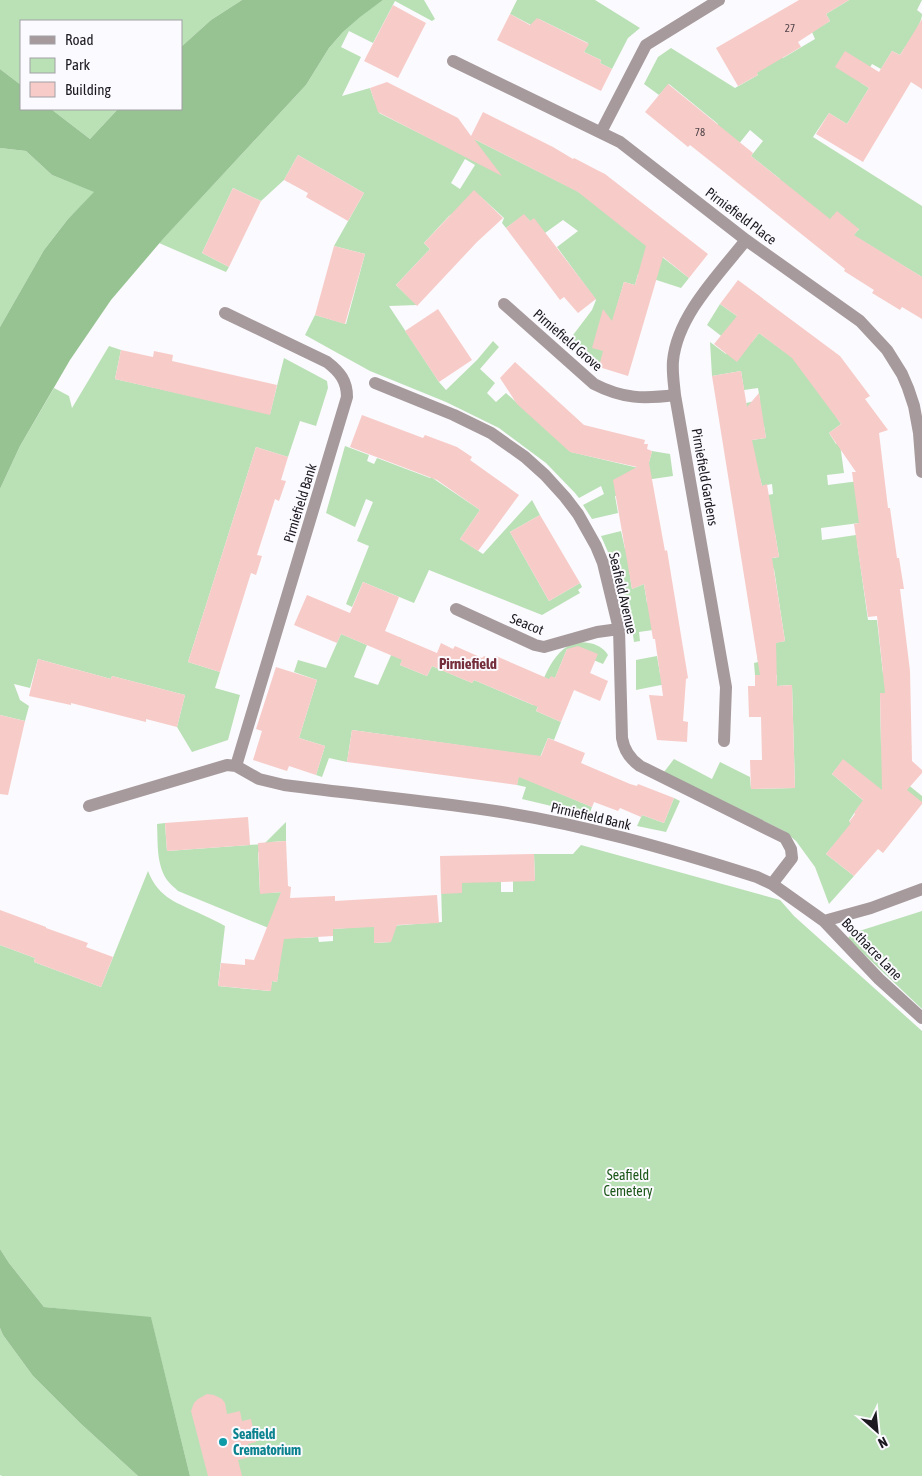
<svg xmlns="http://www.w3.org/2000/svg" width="922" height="1476" font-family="'Asap Condensed',sans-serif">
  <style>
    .green { fill: #bae0b6; fill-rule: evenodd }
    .forest { fill: #96c391 }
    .building { fill: #f7cbc8 }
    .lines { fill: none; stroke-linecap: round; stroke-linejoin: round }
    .minor { stroke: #a69a9c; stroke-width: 12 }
    .culture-dot { fill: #0f9aa8; stroke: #fbfafe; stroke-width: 2 }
    .labels { text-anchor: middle; stroke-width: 4; stroke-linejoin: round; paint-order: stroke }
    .number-label { font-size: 11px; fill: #53464b }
    .street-label { font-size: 14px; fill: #1c1921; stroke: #fbfafe }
    .park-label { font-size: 14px; fill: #1c5819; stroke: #fbfafe }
    .culture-label { font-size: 14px; font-weight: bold; fill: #0d838f; stroke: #fbfafe; text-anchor: start }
    .neighbourhood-label { font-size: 15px; font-weight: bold; fill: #752e3b; stroke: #fbfafe }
  </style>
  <rect width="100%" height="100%" fill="#fbfafe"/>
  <!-- green -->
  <path class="green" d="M0,0H242L211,20L181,47V21H21V85L0,69Z
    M383,0H424L435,19L432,21L395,1L373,43L349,31L341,47L361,57L342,96L370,88L374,100L381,97L379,113L461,154L470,137L577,191L584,196L689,278L681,288L638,274L635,285L624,282L598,371L567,343L592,310L596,300L557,247L578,231L563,220L545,233L530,221L524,215L506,228L502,223L504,218L480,196L449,216L424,243L430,249L396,285L417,305L389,306L439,382L446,390L477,360L493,341L499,347L480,369L495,383L487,393L496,402L506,393L571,452L647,470L652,451L670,454L673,476L625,483L626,494L615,496L618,513L592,519L583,505L604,494L601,486L579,498L575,493L546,463L499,428L446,402L370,371L305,335L315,315L346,324L365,254L334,246L364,193L298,155L284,180L261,201L233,188L202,253L229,267L226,272L159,243L306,85L329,48L343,32L360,16ZM465,159L475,165L460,189L451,183Z
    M517,0H595L640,28L628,38L612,69L600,63L601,60L584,52L588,43L539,19L535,27L510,14Z
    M849,0H922L917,10L922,14C922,25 906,45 900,55L892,51L881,69L872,64L861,83L869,88L847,124L829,113L813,137L922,206V277L858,238L852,237L859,229L830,220L770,192L780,179L751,156L763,141L750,130L738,145L716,128L718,124L669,84L659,95L644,84L658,57L671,48L735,88L758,75L752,65L778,50L783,58L815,39L812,32L830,21L826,14Z
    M51,109H118L90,139Z
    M0,148L26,151L52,175L95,192L68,219L44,250L0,327Z
    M720,304L748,324L752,342L759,333L800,363L841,424L829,433L836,444L849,434L840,444L844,473L827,475L828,485L882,478L859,523L821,528L822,540L890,530L857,542L868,620H877L883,674L891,676V693H880L881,746H912L903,753L890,770L922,796V802L895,801L843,760L832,774L865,802L859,806L849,821L853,825L837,841L826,854L854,876L829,904L815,867L796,841L784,831L664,772L674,759L712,779L720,762L750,777L751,789L795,788L792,685L777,686V675H755L754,663L758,662L756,646L785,641L774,569L755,561L779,557L775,533L763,496L773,494L772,484L762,486L760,478L749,480L752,440L766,438L764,426L747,410L746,403L760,400L758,388L744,390L741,371L712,376L710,342L726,354L733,345L707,325Z
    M109,346L121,350L115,379L270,414L284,358L327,381L328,388L316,426L300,421L288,457L256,447L188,662L220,672L215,688L240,695L228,740L192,752L177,727L185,695L112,676L111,679L38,659L30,688L14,684L20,700L29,706L25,721L0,715V489L20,446L54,388L69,396L72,408Z
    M345,446L369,455L367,461L374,464L377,458L430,478L431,477L480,510L460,539L483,554L532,500L540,515L510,532L549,601L580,583L582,587L578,590L580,593L542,615L429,570L414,603L363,582L352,607L346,604L369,546L357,541L373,502L366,499L355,527L326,513Z
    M621,531L625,549L663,542L641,567L629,569L632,589L644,584L647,603L672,599L653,630L639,632L640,641L634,642L630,614L611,559L601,536Z
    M341,634L367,645L354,677L378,685L399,637L410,642L400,665L427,676L432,666L472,683L474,680L533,705C543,682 555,636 589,643C596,644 604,648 608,655L603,664L567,649L555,678L551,677L536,711L561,722L554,740L548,738L530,781L592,807L589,815L522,799L526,787L517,785L522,754L352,730L347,762L329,758L322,777L316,775L325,746L299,738L317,680L294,672L298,660L326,668Z
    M657,656L660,674L666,684L636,690V660Z
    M674,798L680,801L666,832L637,826L642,815L664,823Z
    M286,822V841L271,842V852H258L260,893L288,892L299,931L300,938L318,937L319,942L333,941V929L374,926L375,943L391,942L390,926L442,922L441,883L450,893H462V882H501V892H513V881H535L534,854H573L581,845L780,900L794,916L922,1031V1476H190L151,1318L44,1307L9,1263L0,1249V945L35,958L34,962L101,987L148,871C159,899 178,903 203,915C210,918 218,922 225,926L218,986L270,991L272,981L277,982L283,934L178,891C175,888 170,884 167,880C156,864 158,842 157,824L165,823L167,851L264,844Z
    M922,911V1009L850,941L848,938L853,933Z
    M0,1328L3,1335L33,1376L79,1422L138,1476H2L0,1475Z"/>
  <!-- forest -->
  <path class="forest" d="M242,0H383L360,17L343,32L329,48L306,85L163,239L111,300L70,360L20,446L0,489V327L44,250L68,219L94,192L52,175L26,151L0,148V69L21,85V109H51L90,139L118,109H181V47L211,20Z
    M0,1249L9,1263L44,1307L151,1317L190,1476H138L79,1422L33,1376L3,1335L0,1328Z"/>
  <!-- building -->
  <path class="building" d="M799,0H849L826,14L830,21L798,42L801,47L757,73L758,75L738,86L716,48Z
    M393,5L426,23L398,78L364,61Z
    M510,14L530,25L537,18L589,44L584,52L601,60L600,63L612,69L601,91L497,40Z
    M922,19V89L911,82L863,162L816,134L829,113L847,124L869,88L835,67L845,51L879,72L892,51L900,55Z
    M387,82L458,118L471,136L483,112L553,147L573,159L574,158L597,170L605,174L708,254L689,278L663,257L628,376L599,367L603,351L592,348L603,309L612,321L624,282L635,285L646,246L578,192L474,139L502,176L378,112L370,88Z
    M668,84L753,153L751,156L830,219L837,211L859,229L854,235L922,277V319L902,307L900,310L872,293L874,290L844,271L845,269L719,168L690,145L688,147L645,112Z
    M298,155L364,193L348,221L306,197L308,193L284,180Z
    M233,188L261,201L229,267L202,253Z
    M474,190L503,218L477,242L417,306L396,285L430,249L424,243Z
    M524,214L530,221L534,218L596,299L578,313L564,297L560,300L506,228Z
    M334,246L365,254L345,324L315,315Z
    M738,280L840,356L870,396L865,399L888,430L879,433L888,508H890L897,558H899L904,589H900L910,671L912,761L922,770V773L907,790L922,802V804L883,853L878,849L854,876L826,854L851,823L849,822L855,814L854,813L863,800L832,774L843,759L882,790L880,693H885L877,616L868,617L854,524L859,523L852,472H856L829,433L841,424L792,358L759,333L737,362L714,344L737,316L720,304Z
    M438,309L472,360L439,382L405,331Z
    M121,350L153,357L154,351L173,355L172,361L277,385L270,415L115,379Z
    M515,362L584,425L645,440L644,444H648L647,449L652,451L649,463L665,551L667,550L688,678L686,679L683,721L688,722L687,742L657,740L649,695L663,696L655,639H653L644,584L632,589L613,480L637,467L570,452L517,404L500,378Z
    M741,371L747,407L759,393L766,438L752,440L762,486L767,484L779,557L772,558L785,641L776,643L777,686L792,685L795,788L751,789L750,760H762L761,717H749L748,686H755V675H760L712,376Z
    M362,415L423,438L425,435L457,447L472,457L470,460L519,495L478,551L460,539L480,510L437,480L350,447Z
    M256,447L288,457L281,480L286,481L279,501L275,499L257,555L262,556L256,575L251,573L220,672L188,662Z
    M540,515L580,583L549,601L510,532Z
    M363,582L399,597L385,631L437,653L441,643L453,649L455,646L482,658L484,656L494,661L496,656L549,679L551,676L555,678L567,649L578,646L598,654L590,673L608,681L600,701L574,690L561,722L536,711L538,707L474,680L472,683L432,666L427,676L400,665L402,660L341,634L337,643L294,625L307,595L350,613Z
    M38,659L111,679L112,676L185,695L177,727L146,719V722L71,703V705L29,696Z
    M276,667L317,680L299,738L325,746L316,775L289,766L287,771L253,760L262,731L256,729Z
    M0,715L25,721L8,795L0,794Z
    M352,730L541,756L548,738L585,753L581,763L630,784L637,786L638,784L674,798L664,823L642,815L641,817L620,808L618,811L594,802L592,807L519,777L517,785L347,762Z
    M248,817L250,845L167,851L165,823Z
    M286,841L288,886L291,887L290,898L335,896V901L437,895L439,923L397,925L391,942L374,943V927L333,929V936L284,939L277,982L272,981L271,991L218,986L221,963L245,965V959L254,960L281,892L260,894L258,843Z
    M534,854L535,881L462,883V893L441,894L440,856Z
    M0,910L46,927V928L88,943L86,947L113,957L101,987L34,962L35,958L0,945Z
    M207,1394L214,1395L222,1399L225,1403L227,1414L240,1411L242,1421L251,1419L256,1442L248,1444L250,1457L238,1460L242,1476H208L191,1411L194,1403L198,1399Z"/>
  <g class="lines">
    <!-- minor -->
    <path class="minor" d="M453,61L620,142L746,240L860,321L887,350L902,374L908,388L914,406L919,433L922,472
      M601,132L646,45L719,0
      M504,304L594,384C623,399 644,399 675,395
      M225,313L327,362C340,372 347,381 347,397L236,766
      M375,383L454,415L491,433L525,457L545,475L565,497L578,514L596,546L603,563L619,629L622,738C624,750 630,759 640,766L785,838L791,849L792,858L772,884
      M456,609L535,645L544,647L597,632L619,629
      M724,741L726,687L675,395C674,384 672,372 673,361C677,316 719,274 746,240
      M89,806L227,765L236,766L259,779L284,785C352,794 420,800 488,810C579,823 669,849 757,877L772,884L824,921L871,908L922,889
      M824,921L879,979L922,1018"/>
  </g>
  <!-- markers -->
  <circle class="culture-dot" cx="223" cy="1442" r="5"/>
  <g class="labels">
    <!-- number labels -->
    <g class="number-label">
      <text x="790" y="32">27</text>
      <text x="700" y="136">78</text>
    </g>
    <!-- street labels -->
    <g class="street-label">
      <text transform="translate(741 216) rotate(37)" y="5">Pirniefield Place</text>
      <text transform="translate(568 340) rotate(41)" y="5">Pirniefield Grove</text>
      <text transform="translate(705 477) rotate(80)" y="5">Pirniefield Gardens</text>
      <text transform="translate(300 503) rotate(-73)" y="5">Pirniefield Bank</text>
      <text transform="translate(623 593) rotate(77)" y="5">Seafield Avenue</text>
      <text transform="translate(527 624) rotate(22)" y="5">Seacot</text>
      <text transform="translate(591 816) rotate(13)" y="5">Pirniefield Bank</text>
      <text transform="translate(872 949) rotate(46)" y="5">Boothacre Lane</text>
    </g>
    <!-- park labels -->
    <g class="park-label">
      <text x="628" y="1180">Seafield<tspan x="628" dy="16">Cemetery</tspan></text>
    </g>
    <!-- culture labels -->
    <g class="culture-label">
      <text x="233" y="1439">Seafield<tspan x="233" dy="16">Crematorium</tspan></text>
    </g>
    <!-- neighbourhood labels -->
    <g class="neighbourhood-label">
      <text x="468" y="669">Pirniefield</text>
    </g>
  </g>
  <!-- legend -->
  <rect x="20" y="20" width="162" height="90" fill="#fbfafe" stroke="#a2a0a6"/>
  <rect x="30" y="36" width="25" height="8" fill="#a69a9c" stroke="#a2a0a6"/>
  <text x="65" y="45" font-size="15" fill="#1c1921">Road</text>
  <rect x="30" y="58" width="25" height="15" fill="#bae0b6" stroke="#a2a0a6"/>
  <text x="65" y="70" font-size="15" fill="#1c1921">Park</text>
  <rect x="30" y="82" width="25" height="15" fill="#f7cbc8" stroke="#a2a0a6"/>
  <text x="65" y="95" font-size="15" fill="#1c1921">Building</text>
  <!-- north arrow -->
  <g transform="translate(877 1431) rotate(153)" stroke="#fbfafe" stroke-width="4" paint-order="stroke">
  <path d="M0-4L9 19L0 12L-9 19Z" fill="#1c1921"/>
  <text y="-8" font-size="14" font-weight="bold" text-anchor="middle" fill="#1c1921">N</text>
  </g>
</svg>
